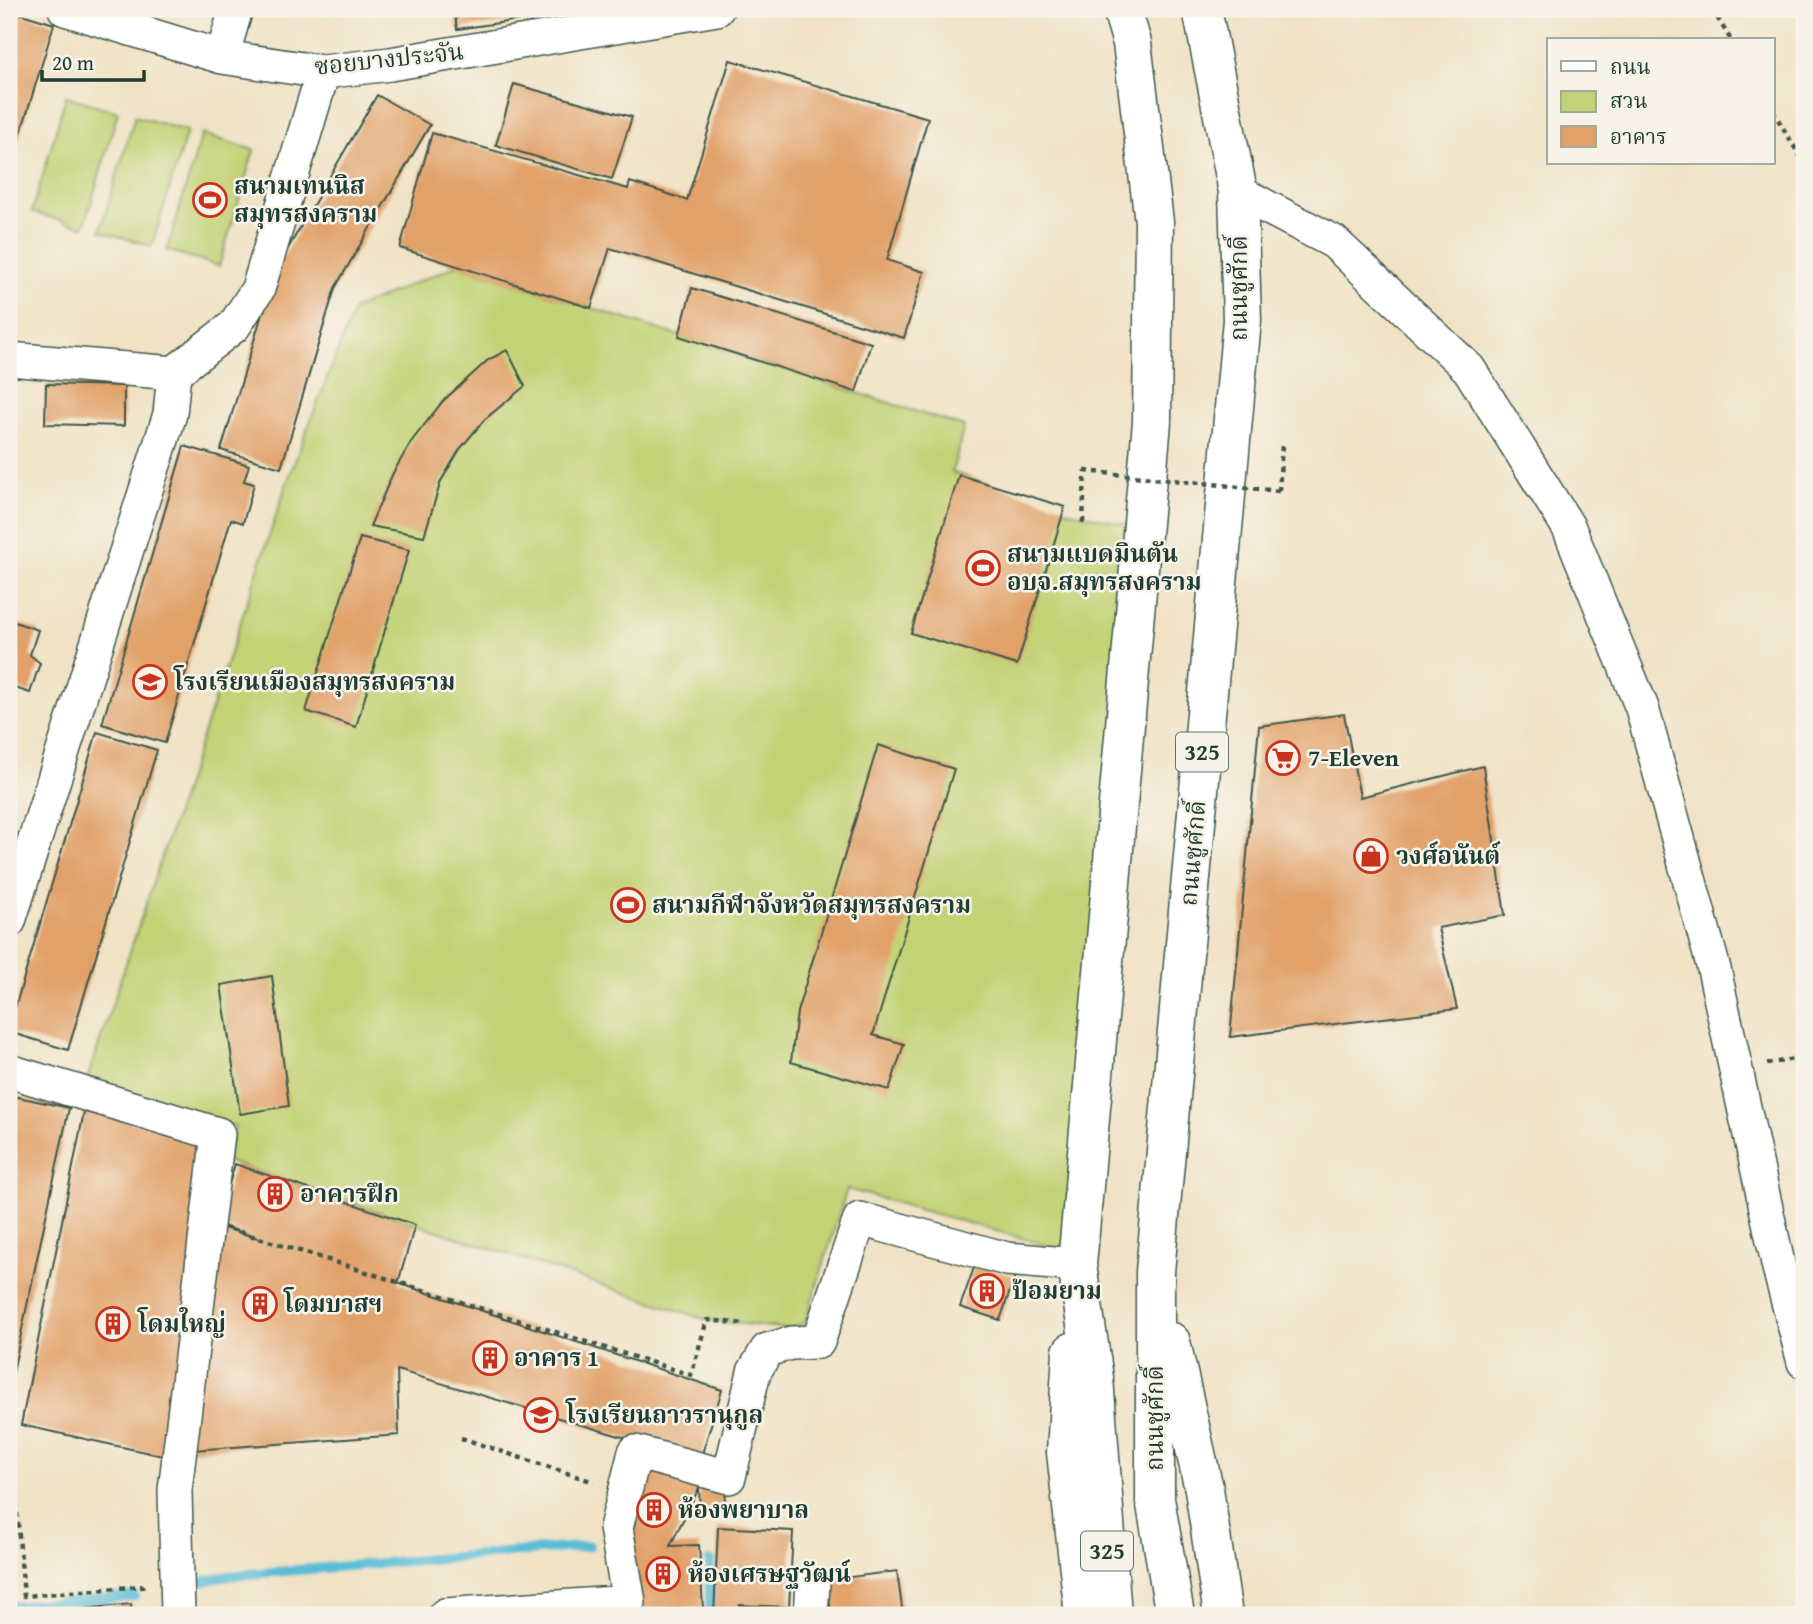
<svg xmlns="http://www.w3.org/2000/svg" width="1813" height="1624" font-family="'Gentium Book Plus','Noto Serif Thai',serif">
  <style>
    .green { fill: #c2d274; stroke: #708854; stroke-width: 2 }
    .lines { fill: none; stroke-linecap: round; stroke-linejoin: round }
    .stream { stroke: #5abdd8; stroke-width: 10 }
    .building { fill: #e1a169 }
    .minor-casing { stroke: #3e564a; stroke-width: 36 }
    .major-casing { stroke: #3e564a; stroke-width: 41 }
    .path { stroke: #3e564a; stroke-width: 4.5; stroke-dasharray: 5 5; stroke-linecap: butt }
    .minor { stroke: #fff; stroke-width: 33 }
    .major { stroke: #fff; stroke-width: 38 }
    .path-bridge { stroke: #3e564a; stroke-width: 4.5; stroke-dasharray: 5 5; stroke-linecap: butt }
    .labels { text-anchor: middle; stroke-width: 5; stroke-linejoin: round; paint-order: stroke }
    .shield { fill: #f7f3e8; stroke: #60746a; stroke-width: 2 }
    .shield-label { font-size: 23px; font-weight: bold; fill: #1f3d34 }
    .street-label { font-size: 24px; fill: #1f3d34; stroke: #f7f3e8 }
    .poi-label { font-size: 24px; font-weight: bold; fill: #1f3d34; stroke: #f7f3e8; text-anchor: start }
  </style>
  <rect width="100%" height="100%" fill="#f7f3e8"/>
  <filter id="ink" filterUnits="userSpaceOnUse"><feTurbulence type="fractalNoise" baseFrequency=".0143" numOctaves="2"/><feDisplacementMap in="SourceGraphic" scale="14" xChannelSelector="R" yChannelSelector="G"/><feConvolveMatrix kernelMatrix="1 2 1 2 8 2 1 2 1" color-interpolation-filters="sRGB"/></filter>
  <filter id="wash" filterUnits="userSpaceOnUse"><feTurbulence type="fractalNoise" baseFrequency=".00686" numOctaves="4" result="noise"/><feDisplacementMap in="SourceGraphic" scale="28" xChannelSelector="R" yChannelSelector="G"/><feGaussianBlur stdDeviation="1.57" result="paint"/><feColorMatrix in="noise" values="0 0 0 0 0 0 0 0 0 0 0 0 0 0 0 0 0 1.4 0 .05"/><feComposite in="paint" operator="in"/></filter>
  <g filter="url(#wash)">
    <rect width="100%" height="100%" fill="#f0e2c5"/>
    <!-- green -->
    <path class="green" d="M66,96L118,112L84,227L32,212Z
      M135,116L187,131L152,246L100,231Z
      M202,134L254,150L219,266L167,250Z
      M457,265L964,427L952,472L1065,510L1142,528L1078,1254L847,1189L805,1323L788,1329L707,1320L226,1161L235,1126L86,1083L290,474L354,309Z"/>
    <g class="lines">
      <!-- stream -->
      <path class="stream" d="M205,1581L225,1576L589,1546
        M9,1607L134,1596
        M710,1615V1561"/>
    </g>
    <g id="blocks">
      <!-- building -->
      <path class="building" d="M454,9H560L561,14L457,29Z
        M9,10L54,24L9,172Z
        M730,60L928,118L887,260L924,272L904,338L610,248L591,308L400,248L432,133L628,189L630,182L687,200Z
        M514,84L632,117L612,179L496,145Z
        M377,95L430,125L335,288L281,468L221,450L275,271Z
        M692,288L871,343L856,392L679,336Z
        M507,350L525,386L484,420L460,449L441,481L424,536L370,526L393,473L411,442L443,401L488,360Z
        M46,384L124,386V426L45,424Z
        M184,446L249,465L244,481L254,484L243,523L231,519L165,743L102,724Z
        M959,475L1065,507L1017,665L911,633Z
        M360,538L409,550L356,727L306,711Z
        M9,620L38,630L30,655L40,663L30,693L9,686Z
        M1344,714L1360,797L1483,766L1505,915L1438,928L1457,1009L1230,1037L1259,726Z
        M97,732L157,750L68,1050L9,1032V1028Z
        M878,745L954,769L873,1035L904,1044L889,1090L791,1062L797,1012Z
        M272,976L289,1106L240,1114L221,985Z
        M9,1095L69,1108L10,1386H9Z
        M84,1112L218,1139L203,1222L258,1238L217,1224L235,1164L415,1225L398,1283L722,1390L700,1460L397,1370L399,1435L180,1451L163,1456L21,1425Z
        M975,1265L1015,1276L1000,1320L960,1307Z
        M635,1452L729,1477L723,1508L700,1509L699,1488L670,1546L699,1545L703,1608L669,1610L670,1615H633L629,1602Z
        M718,1527L793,1531L789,1607L740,1605L739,1615H714Z
        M897,1571L903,1615H831L827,1580Z
        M131,1604L132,1615H46V1613Z"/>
    </g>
  </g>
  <g filter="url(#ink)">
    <use href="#blocks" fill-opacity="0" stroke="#3e564a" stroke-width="2"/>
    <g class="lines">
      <!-- minor casing -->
      <g class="minor-casing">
        <path id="minor" d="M65,9L222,57L323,72L390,64L717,9
          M222,57L236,9
          M1238,192L1334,242L1469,369L1569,528L1642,708L1714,969L1779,1268L1804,1362
          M9,359L174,373L234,326L258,289L323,72
          M9,921L170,414L174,373
          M9,1071L218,1134L175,1490L178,1615
          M445,1615L629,1602L616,1528L635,1452L729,1477L754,1372L767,1350L791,1343L818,1342L860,1219L1007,1259L1077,1265
          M811,1615L813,1584"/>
      </g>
      <!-- major casing -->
      <g class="major-casing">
        <path id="major" d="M1171,1342L1204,1489L1223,1615
          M1072,1352L1066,1452L1084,1615
          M1112,1615L1094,1378L1077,1265L1152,422L1154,222L1132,43L1122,9
          M1175,1615L1155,1499V1272L1242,320L1238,192L1202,9"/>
      </g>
      <!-- path -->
      <path class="path" d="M1712,9L1731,40
        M1773,111L1804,163
        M1279,491L1282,444
        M1083,523L1085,471
        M1767,1064L1804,1057
        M240,1232L691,1375L707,1320L745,1324
        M461,1438L594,1482
        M9,1490L15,1489L24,1596L142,1586L143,1590"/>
      <!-- minor -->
      <use href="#minor" class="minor"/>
      <!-- major -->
      <use href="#major" class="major"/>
      <!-- path-bridge -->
      <path class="path-bridge" d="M1085,471L1279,491"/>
    </g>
  </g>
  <!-- icons -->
  <defs>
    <g id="stadium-ring" transform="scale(1.75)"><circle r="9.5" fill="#f7f3e8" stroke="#c8321e" stroke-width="1.5"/><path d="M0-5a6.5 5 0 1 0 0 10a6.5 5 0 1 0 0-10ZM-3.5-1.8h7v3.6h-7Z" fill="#c8321e"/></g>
    <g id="school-ring" transform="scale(1.75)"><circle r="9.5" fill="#f7f3e8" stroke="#c8321e" stroke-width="1.5"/><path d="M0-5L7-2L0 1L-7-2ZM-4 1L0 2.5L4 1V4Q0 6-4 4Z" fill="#c8321e"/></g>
    <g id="supermarket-ring" transform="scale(1.75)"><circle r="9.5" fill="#f7f3e8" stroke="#c8321e" stroke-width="1.5"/><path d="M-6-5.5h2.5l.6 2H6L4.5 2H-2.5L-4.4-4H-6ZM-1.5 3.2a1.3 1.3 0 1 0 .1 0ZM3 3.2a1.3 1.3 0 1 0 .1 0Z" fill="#c8321e"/></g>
    <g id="shop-ring" transform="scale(1.75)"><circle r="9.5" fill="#f7f3e8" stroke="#c8321e" stroke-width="1.5"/><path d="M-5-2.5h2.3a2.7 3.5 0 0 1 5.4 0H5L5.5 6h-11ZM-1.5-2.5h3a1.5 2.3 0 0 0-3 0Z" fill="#c8321e"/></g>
    <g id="building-ring" transform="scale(1.75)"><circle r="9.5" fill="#f7f3e8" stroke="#c8321e" stroke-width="1.5"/><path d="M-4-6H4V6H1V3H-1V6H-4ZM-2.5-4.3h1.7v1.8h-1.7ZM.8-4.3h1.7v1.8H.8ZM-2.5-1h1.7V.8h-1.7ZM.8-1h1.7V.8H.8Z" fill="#c8321e"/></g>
  </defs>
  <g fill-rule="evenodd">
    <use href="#stadium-ring" x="210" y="200"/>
    <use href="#stadium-ring" x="983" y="568"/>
    <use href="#school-ring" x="150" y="682"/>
    <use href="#supermarket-ring" x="1283" y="758"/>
    <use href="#shop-ring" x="1371" y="856"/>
    <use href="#stadium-ring" x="628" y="905"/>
    <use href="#building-ring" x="275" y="1194"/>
    <use href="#building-ring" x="987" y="1291"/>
    <use href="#building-ring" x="260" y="1304"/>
    <use href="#building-ring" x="113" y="1324"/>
    <use href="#building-ring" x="490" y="1358"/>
    <use href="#school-ring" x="541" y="1415"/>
    <use href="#building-ring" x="654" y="1510"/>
    <use href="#building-ring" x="663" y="1574"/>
  </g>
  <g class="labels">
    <!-- shield labels -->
    <g class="shield">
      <rect x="1176" y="732.5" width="52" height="39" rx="5"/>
      <rect x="1081" y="1531.5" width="52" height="39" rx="5"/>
    </g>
    <g class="shield-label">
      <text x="1202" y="760">325</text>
      <text x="1107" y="1559">325</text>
    </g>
    <!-- street labels -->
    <g class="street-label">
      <text transform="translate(389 59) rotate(-6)" y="8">ซอยบางประจัน</text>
      <text transform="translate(1239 288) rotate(-90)" y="8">ถนนชูศักดิ์</text>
      <text transform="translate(1193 853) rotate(-85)" y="8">ถนนชูศักดิ์</text>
      <text transform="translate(1155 1418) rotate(-90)" y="8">ถนนชูศักดิ์</text>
    </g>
    <!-- poi labels -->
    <g class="poi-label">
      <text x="234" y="194">สนามเทนนิส<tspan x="234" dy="28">สมุทรสงคราม</tspan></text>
      <text x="1007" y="562">สนามแบดมินตัน<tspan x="1007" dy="28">อบจ.สมุทรสงคราม</tspan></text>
      <text x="174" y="690">โรงเรียนเมืองสมุทรสงคราม</text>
      <text x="1308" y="766">7-Eleven</text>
      <text x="1396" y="864">วงศ์อนันต์</text>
      <text x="652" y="913">สนามกีฬาจังหวัดสมุทรสงคราม</text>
      <text x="300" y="1202">อาคารฝึก</text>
      <text x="1012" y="1299">ป้อมยาม</text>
      <text x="284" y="1312">โดมบาสฯ</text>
      <text x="138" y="1332">โดมใหญ่</text>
      <text x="514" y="1366">อาคาร 1</text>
      <text x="566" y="1423">โรงเรียนถาวรานุกูล</text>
      <text x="678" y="1518">ห้องพยาบาล</text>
      <text x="688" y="1582">ห้องเศรษฐวัฒน์</text>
    </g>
  </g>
  <!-- margin -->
  <rect width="1813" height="1624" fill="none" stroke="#f7f3e8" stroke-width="35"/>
  <!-- legend -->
  <rect x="1547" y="38" width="228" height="126" fill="#f7f3e8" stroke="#a1aaa0" stroke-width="2"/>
  <rect x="1561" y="61" width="35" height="10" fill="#ffffff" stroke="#a1aaa0" stroke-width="2"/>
  <text x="1610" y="74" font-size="21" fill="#1f3d34">ถนน</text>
  <rect x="1561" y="91" width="35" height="21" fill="#c2d274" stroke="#a1aaa0" stroke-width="2"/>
  <text x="1610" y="108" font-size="21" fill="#1f3d34">สวน</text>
  <rect x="1561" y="126" width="35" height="21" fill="#e1a169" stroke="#a1aaa0" stroke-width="2"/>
  <text x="1610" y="144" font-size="21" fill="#1f3d34">อาคาร</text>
  <!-- scale -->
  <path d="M42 70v10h102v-10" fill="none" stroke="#1f3d34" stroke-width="3.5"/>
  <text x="52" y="70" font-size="21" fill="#1f3d34" stroke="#f7f3e8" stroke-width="5" paint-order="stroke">20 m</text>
</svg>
